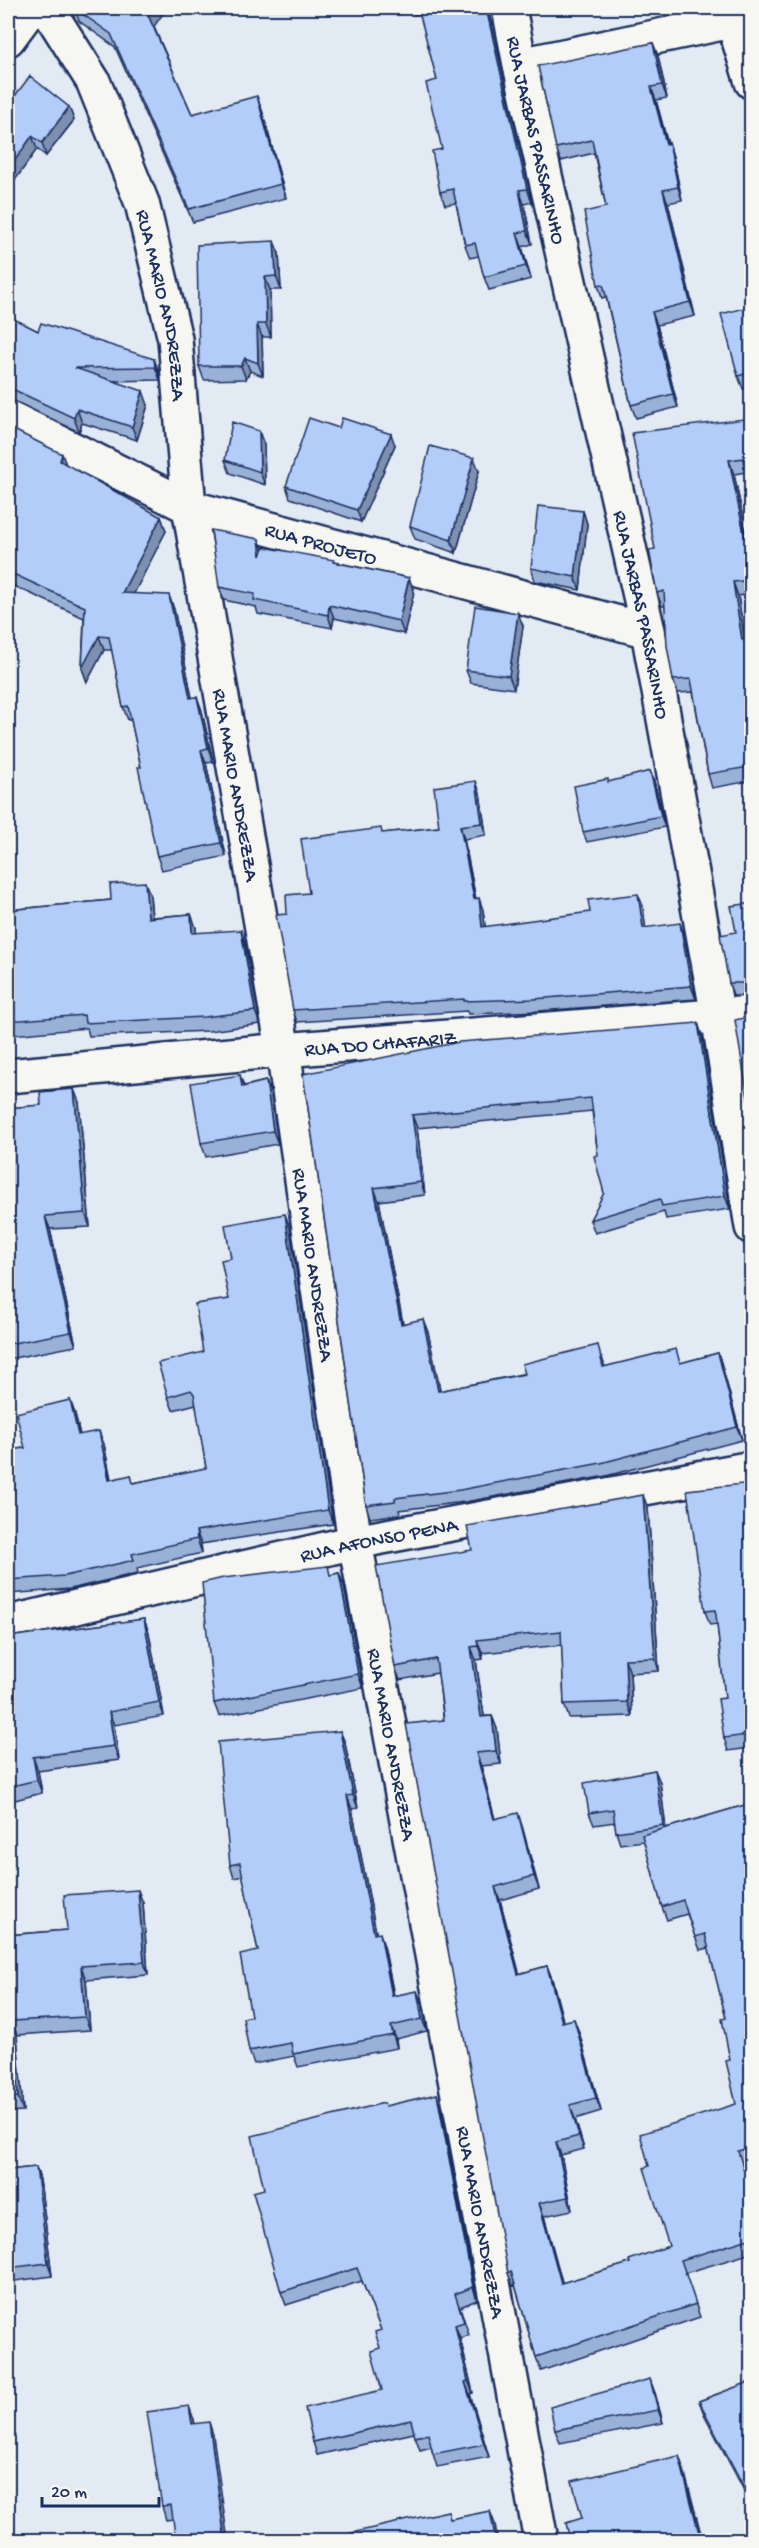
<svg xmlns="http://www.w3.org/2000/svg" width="759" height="2548" font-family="'Gochi Hand',sans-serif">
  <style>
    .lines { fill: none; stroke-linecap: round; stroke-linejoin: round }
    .minor-casing { stroke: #1b2f5e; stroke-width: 38 }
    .minor { stroke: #f6f6f2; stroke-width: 33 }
    .wall { fill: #99b0d7; stroke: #1b2f5e; stroke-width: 1.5 }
    .shaded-wall { fill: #7d90af; stroke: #1b2f5e; stroke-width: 1.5 }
    .building { fill: #b2cdfa; stroke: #1b2f5e; stroke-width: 1.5 }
    .labels { text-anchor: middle; stroke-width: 4.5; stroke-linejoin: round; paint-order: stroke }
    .street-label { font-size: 20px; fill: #1b2f5e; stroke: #f6f6f2 }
  </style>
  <rect width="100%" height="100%" fill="#e2eaf4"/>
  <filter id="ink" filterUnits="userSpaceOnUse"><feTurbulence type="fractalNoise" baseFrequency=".0167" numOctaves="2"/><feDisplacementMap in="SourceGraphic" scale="12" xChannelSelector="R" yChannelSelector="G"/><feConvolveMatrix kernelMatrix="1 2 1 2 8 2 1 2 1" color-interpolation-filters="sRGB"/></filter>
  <g filter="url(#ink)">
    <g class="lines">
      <!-- minor casing -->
      <g class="minor-casing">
        <g id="minor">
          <path id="s1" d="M47,8L93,81L142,203L175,339L189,507L283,1050L355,1542L541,2540"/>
          <path id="s2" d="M509,8L520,65L648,631L718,1016L752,1227"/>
          <path d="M729,8L752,82"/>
          <path d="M8,39L31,8"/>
          <path d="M520,65L732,21"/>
          <path id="s3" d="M8,417L189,507L648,631"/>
          <path id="s4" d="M8,1076L283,1050L752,1013"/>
          <path id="s5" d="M8,1623L355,1542L752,1468"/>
        </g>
      </g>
      <!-- minor -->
      <use href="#minor" class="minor"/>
    </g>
    <!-- wall -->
    <path class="wall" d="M74,8L154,27L192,114L262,110L286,198L193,222L115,47L79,21Z
      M412,8H488L532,202L524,204L532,244L522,247L531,279L489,290L484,277L479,256L470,258L465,245L456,203L445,205L440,192L442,149L437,80L420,13L414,15Z
      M653,43L658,56L667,98L656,100L668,144L669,143L673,157L682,200L668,203L695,316L657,325L678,407L636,418L631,405L606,297L602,298L598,285L606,207L594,153L561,161L556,148Z
      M8,105L69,107L74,120L46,156L37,149L8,190Z
      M279,254L281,290H270L271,337H262L263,376L250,371L246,379L204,380L199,366Z
      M752,306V387L743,389L738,376Z
      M8,316L38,331L154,359L159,373L160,380L113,381L148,405L137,440L82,423L79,432L8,398Z
      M752,418V471L734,474L747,538H752V594L738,596L745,640L752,639V785L750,781L712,788L708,774L693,692L678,693L673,680L665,606H662L657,593L655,549Z
      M8,427L66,465L161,517L166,531L133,594L174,609L192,698L197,697L202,711L213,762L206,763L226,856L162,870L157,856L141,767L131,720H128L123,707L112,650H104L87,682L82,668L84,618L14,586L11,591L8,590Z
      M264,445L265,485L230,473L225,460Z
      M395,445L361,522L290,498L286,486Z
      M479,471L456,553L415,539L410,526Z
      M583,511L587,524L580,590L535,581L531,568Z
      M263,550L335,562L409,578L414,592L404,634L334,618L332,628L258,614L256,607L224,600L219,587Z
      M523,626L514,689L471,683L466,670Z
      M650,771L654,781L665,827L587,842L583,832Z
      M480,793L486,835L464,839L476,899L483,910L485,927L643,906L645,928L684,935L696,999L539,1011L468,1014L467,1011L297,1022L293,1010L287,914L309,893L383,833L439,827Z
      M150,895L152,917L191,914L196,928V933L245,943L260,1024L209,1031L89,1036L87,1028L12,1035L8,1022V910L111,900Z
      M752,903V996H733L729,983L736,932Z
      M698,1023L702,1036L730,1209L666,1219L664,1212L595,1233L590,1220L604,1193L598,1155L592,1111L417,1128L425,1195L379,1201L403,1323L428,1332L440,1391L602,1357L605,1367L681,1363L718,1353L722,1366L742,1440L606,1476L465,1502L399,1510L400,1514L370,1518L366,1505L303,1074Z
      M240,1075L244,1086L266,1081L271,1095L278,1144L206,1157L201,1143Z
      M79,1102L90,1227L50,1229L76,1346L8,1359V1108Z
      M290,1228L333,1524L201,1544L202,1553L137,1568L138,1573L70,1589L8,1594V1450L25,1448L70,1400L75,1414L80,1435L104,1444L111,1479L134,1483L206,1468L196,1404L173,1410L168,1397L203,1352L229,1299L231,1258Z
      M752,1483V1754L750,1748L728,1751L724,1738L725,1698L717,1624L710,1625L705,1611Z
      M648,1508L659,1671L630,1673L632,1716L569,1718L564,1704L562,1645L482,1653L483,1659L476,1660L484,1716H492L497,1729L501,1764L481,1766L495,1819L522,1826L539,1889L500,1900L519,1974L547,1966L552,1979L563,2022L579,2032L601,2111L575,2119L584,2149L561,2155L572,2210L544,2216L562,2283L630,2263L669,2246L649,2166L736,2104L730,2060L726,2018L709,1948L700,1950L687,1914L667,1920L662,1907L644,1841L620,1844L616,1832L615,1822L594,1825L589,1813L660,1782L666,1828L752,1803V2162L743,2165L752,2193V2253L685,2273L700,2317L541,2371L536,2357L515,2285L513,2286L508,2273L438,1673L400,1680L395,1667L472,1550Z
      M339,1573L344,1586L363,1688L219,1716L214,1703L331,1575Z
      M144,1619L149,1633L164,1716L114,1725L119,1760L38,1771L42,1793L11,1801L8,1794V1637Z
      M340,1731L345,1743L358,1808L352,1809L376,1933L384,1946L394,1995L422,2003L427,2031L396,2039L397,2048L298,2067L294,2056L254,2064L249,2051L251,2016L258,1951L243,1876L234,1878L230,1865Z
      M143,1903L148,1975L86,1980L90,2030L17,2035L23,2111L8,2112V1935L67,1930Z
      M385,2106L441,2107L477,2300L460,2307L469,2335L460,2338L473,2393L470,2394L489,2457L437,2467L431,2447L420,2450L414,2433L317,2455L313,2442L382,2390L380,2348L381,2330L362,2281L286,2305L281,2292L264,2189Z
      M36,2167L40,2180L52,2276L8,2282V2170Z
      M752,2381V2501L750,2502L704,2414L699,2401Z
      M655,2393L663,2423L560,2443L555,2430Z
      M194,2420L195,2424L213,2435L173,2519L166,2520L162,2506Z"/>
    <!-- shaded-wall -->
    <path class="shaded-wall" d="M153,8H167L153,28L148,15Z
      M486,8H488L532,202L527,189Z
      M653,43L658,56L667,98L662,85Z
      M651,87L656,100L671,157L666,144Z
      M257,96L262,110L286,198L281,184Z
      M69,107L74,120L46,156L42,143Z
      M32,136L37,149L8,190V170Z
      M669,143L673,157L682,200L678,187Z
      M519,190L524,204L532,244L527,231Z
      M663,190L668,203L695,316L690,302Z
      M517,233L522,247L531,279L526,266Z
      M274,241L279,254L281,290L276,276Z
      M265,277L270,290L271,337L266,324Z
      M652,312L657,325L678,407L673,394Z
      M257,324L262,337L263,376L258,363Z
      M245,358L250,371L246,379L241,366Z
      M154,359L159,373L160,380L155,367Z
      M143,391L148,405L137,440L132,427Z
      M77,409L82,423L79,432L74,418Z
      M259,431L264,445L265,485L260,472Z
      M391,434L395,445L361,522L357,510Z
      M62,454L67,467L60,461Z
      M474,458L479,471L456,553L451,540Z
      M729,460L734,474L750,552L745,538Z
      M583,511L587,524L580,590L575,577Z
      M161,517L166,531L127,607L122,593Z
      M259,539L264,552L261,556Z
      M9,572L14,586L11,591L8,582V574Z
      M409,578L414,592L404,634L399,621Z
      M733,582L738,596L747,653L742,640Z
      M169,595L174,609L195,712L190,698Z
      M329,605L334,618L332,628L328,615Z
      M518,613L523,626L514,689L509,676Z
      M99,636L104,650L87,682L82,668Z
      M197,697L202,711L213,762L208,748Z
      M201,750L206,763L226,856L221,843Z
      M650,771L654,781L665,827L661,816Z
      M476,781L480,793L486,835L482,823Z
      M460,826L464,839L478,911L474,899Z
      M145,882L150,895L153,931L148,918Z
      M638,894L643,906L647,940L643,928Z
      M479,898L483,910L487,940L482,927Z
      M191,914L196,928L197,947L192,933Z
      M680,923L684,935L696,999L691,986Z
      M241,930L245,943L260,1024L255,1011Z
      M698,1023L702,1036L730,1209L725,1196Z
      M266,1081L271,1095L278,1144L273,1131Z
      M74,1089L79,1102L90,1227L85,1213Z
      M412,1115L417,1128L425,1195L421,1182Z
      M374,1188L379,1201L405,1336L401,1324Z
      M285,1214L290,1228L333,1524L328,1510Z
      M45,1216L50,1229L76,1346L71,1332Z
      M423,1319L428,1332L443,1404L438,1391Z
      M718,1353L722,1366L742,1440L737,1427Z
      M70,1400L75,1414L83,1449L78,1435Z
      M99,1431L104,1444L113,1494L109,1480Z
      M643,1495L648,1508L659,1671L655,1658Z
      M196,1531L201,1544L202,1553L197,1539Z
      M339,1573L344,1586L363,1688L358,1674Z
      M144,1619L149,1633L164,1716L159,1702Z
      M477,1640L482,1653L483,1659L478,1646Z
      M471,1647L476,1660L486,1730L481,1717Z
      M625,1659L630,1673L632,1716L627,1702Z
      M109,1712L114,1725L119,1760L114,1746Z
      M492,1716L497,1729L501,1764L496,1751Z
      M340,1731L345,1743L358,1808L353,1795Z
      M476,1753L481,1766L498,1832L494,1819Z
      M33,1757L38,1771L42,1793L37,1780Z
      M655,1770L660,1782L667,1838L663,1825Z
      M347,1796L352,1809L379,1947L374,1934Z
      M518,1813L522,1826L539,1889L534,1876Z
      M495,1887L500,1900L523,1987L518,1974Z
      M138,1890L143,1903L148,1975L144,1962Z
      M380,1933L384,1946L396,2008L392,1996Z
      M81,1966L86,1980L90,2030L85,2017Z
      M547,1966L552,1979L567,2035L562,2022Z
      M417,1991L422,2003L427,2031L422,2019Z
      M574,2019L579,2032L601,2111L596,2098Z
      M12,2021L17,2035L23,2111L18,2097Z
      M391,2026L396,2039L397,2048L393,2035Z
      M437,2094L441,2107L477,2300L473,2287Z
      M570,2105L575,2119L584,2149L579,2136Z
      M556,2142L561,2155L572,2210L568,2197Z
      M36,2167L40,2180L52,2276L48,2263Z
      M539,2203L544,2216L566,2296L561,2283Z
      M455,2325L460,2338L473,2393L468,2381Z
      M650,2379L655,2393L663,2423L658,2410Z
      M465,2382L470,2394L489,2457L484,2444Z
      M189,2406L194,2420L197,2438L192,2424Z
      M209,2422L213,2435L228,2541H225Z
      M679,2456L684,2470L703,2541H701Z
      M490,2511L495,2524L498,2541H496Z"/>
    <!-- building -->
    <path class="building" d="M74,8H153L148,15L192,114L257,96L281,184L189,209L111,34Z
      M418,8H486L527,189L519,190L527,231L517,233L526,266L484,277L475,243L465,245L453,189L440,192L432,151L442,149L426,83L437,80Z
      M653,43L662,85L651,87L666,144L669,143L678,187L663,190L690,302L652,312L673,394L631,405L604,287L602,284L598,285L584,212L606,207L592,140L556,148L538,66Z
      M30,76L69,107L42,143L32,136L8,170V105Z
      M274,241L276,276L265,277L266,324H257L258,363L245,358L241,366H199L197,245Z
      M752,306V372L738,376L721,314Z
      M8,316L38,331L41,323L154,359L155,367L75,368L143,391L132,427L77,409L74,418L8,387Z
      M309,418L339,428L342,418L391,434L357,510L286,486Z
      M752,418V457L729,460L745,538H752V580L733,582L742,640L752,639V782H750L748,767L708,774L691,679L673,680L667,646L664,591L657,593L649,550L655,549L632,433Z
      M232,422L259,431L260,472L225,460Z
      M8,427L62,454L60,461L161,517L122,593L169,595L190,698L197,697L208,748L201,750L221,843L157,856L138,767H141L128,706L123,707L109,637L99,636L82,668L85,607L9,572L8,574Z
      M430,446L474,458L451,540L410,526Z
      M538,506L583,511L575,577L531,568Z
      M211,530L259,539L261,556L264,547L334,560L333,562L409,578L399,621L329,605L328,615L254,600L255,594L219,587Z
      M475,606L518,613L509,676L466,670Z
      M650,771L661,816L583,832L574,786L608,779V782Z
      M476,781L482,823L460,826L474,899L479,898L482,927L590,912L588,900L638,894L643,928L680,923L691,986L534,999L464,1001V999L293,1010L276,915L287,914L286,895L309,893L301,839L381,828L382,833L439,827L434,787Z
      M145,882L148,918L191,914L192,933L241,930L255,1011L204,1017L85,1023L84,1015L8,1021V910L111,900L110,884Z
      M752,903V983H729L720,935L736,932L731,906Z
      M752,1016V1122L735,1020Z
      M698,1023L725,1196L662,1206L660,1199L590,1220L604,1193L594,1156L598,1155L591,1098L412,1115L421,1182L374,1188L401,1324L423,1319L438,1391L525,1374L522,1364L598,1345L603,1367L676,1349L680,1363L718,1353L737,1427L601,1463L460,1490L395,1498V1501L366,1505L303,1074L459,1042Z
      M240,1075L242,1087L266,1081L273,1131L201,1143L191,1083Z
      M74,1089L85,1213L45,1216L71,1332L8,1344V1108L41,1105L40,1092Z
      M285,1214L328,1510L196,1531L197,1539L132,1554L134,1560L65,1576L8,1580V1450L25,1448L16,1413L70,1400L78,1435L99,1431L109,1480L131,1475L133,1483L206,1468L194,1394L191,1390L168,1397L158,1363L203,1352L195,1304L229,1299L221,1260L231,1258L225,1225Z
      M752,1483V1751H751L748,1735L724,1738L718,1699L725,1698L716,1615L715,1610L705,1611L687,1490Z
      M643,1495L655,1658L625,1659L627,1702L564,1704L561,1631L477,1640L478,1646L471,1647L481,1717L492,1716L496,1751L476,1753L494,1819L518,1813L534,1876L495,1887L518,1974L547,1966L562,2022L574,2019L596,2098L570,2105L579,2136L556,2142L568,2197L539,2203L561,2283L630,2263L629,2260L669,2246L644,2168L649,2166L640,2134L736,2104L726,2061L730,2060L722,2019L726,2018L705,1934L695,1937L683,1900L662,1907L642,1835L752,1803V2147L738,2151L752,2196V2238L681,2260L696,2304L536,2357L511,2271L508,2273L406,1724L444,1720L436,1659L395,1667L376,1566L472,1550L467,1526Z
      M328,1566L330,1575L339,1573L358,1674L214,1703L202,1583L223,1578Z
      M144,1619L159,1702L109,1712L114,1746L33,1757L37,1780L8,1787V1637Z
      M340,1731L353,1795L347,1796L374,1934L380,1933L392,1996L417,1991L422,2019L391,2026L393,2035L293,2054L291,2043L249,2051L243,2018L251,2016L240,1955L258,1951L240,1863L230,1865L218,1742Z
      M655,1770L663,1825L616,1832L613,1809L589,1813L584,1783Z
      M138,1890L144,1962L81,1966L85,2017L12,2021L18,2097L8,2098V1935L67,1930L64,1895Z
      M437,2094L473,2287L455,2294L464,2322L455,2325L468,2381L465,2382L484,2444L433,2454L428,2434L415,2437L411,2420L313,2442L305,2408L382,2390L371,2351L380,2348L375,2332L381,2330L357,2268L281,2292L253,2192L264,2189L252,2136L384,2103L385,2106Z
      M36,2167L48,2263L8,2268V2170Z
      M650,2379L658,2410L555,2430L550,2407Z
      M752,2381V2485L745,2489L699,2401Z
      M189,2406L192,2424L209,2422L225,2541H176L171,2505L162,2506L147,2412Z
      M679,2456L701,2541H570L566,2523L582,2518L572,2481Z
      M448,2511L450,2519L490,2511L496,2541H330L329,2538Z"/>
  </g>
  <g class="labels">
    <!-- street labels -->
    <g class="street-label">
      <text dy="7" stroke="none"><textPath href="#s2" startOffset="135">RUA JARBAS PASSARINHO</textPath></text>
      <text dy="7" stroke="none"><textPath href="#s1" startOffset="322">RUA MARIO ANDREZZA</textPath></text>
      <text dy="7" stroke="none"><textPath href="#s3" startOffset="339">RUA PROJETO</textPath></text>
      <text dy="7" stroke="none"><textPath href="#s2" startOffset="621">RUA JARBAS PASSARINHO</textPath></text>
      <text dy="7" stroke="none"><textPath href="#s1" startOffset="808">RUA MARIO ANDREZZA</textPath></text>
      <text dy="7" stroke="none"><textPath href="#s4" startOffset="374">RUA DO CHAFARIZ</textPath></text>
      <text dy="7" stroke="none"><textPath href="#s1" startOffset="1294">RUA MARIO ANDREZZA</textPath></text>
      <text dy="7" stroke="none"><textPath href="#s5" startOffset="380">RUA AFONSO PENA</textPath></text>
      <text dy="7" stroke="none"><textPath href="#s1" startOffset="1780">RUA MARIO ANDREZZA</textPath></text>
      <text dy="7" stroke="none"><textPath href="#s1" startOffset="2266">RUA MARIO ANDREZZA</textPath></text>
    </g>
  </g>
  <!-- margin -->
  <rect width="759" height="2548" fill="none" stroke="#f6f6f2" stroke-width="30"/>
  <rect x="15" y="15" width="729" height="2518" fill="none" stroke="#1b2f5e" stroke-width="2" filter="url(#ink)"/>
  <!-- scale -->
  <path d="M42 2497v9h117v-9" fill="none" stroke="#1b2f5e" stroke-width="3"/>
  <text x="51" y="2497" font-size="18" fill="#1b2f5e" stroke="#f6f6f2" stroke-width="4.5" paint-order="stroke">20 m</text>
</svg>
